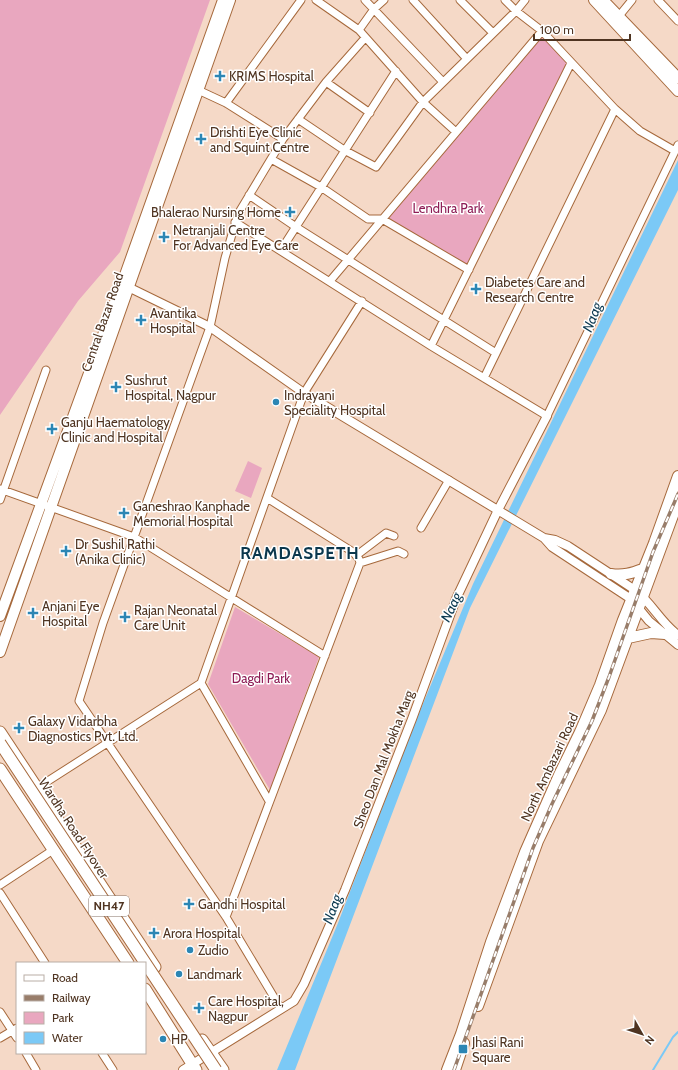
<svg xmlns="http://www.w3.org/2000/svg" width="678" height="1070" font-family="Cabin,sans-serif">
  <style>
    .green { fill: #e9a7bf }
    .water { fill: #7bc9f6 }
    .lines { fill: none; stroke-linecap: round; stroke-linejoin: round }
    .stream { stroke: #7bc9f6; stroke-width: 2 }
    .minor-casing { stroke: #a6693c; stroke-width: 9 }
    .tertiary-casing { stroke: #a6693c; stroke-width: 10 }
    .secondary-casing { stroke: #a6693c; stroke-width: 12 }
    .primary-casing { stroke: #a6693c; stroke-width: 13 }
    .minor { stroke: #fff; stroke-width: 7 }
    .tertiary { stroke: #fff; stroke-width: 8 }
    .secondary { stroke: #fff; stroke-width: 10 }
    .primary { stroke: #fff; stroke-width: 11 }
    .rail-casing { stroke: #987d6a; stroke-width: 3.5 }
    .rail { stroke: #fff; stroke-width: 2; stroke-dasharray: 6; stroke-linecap: butt }
    .trunk-bridge-casing { stroke: #a6693c; stroke-width: 13; stroke-linecap: butt }
    .trunk-bridge { stroke: #fff; stroke-width: 11 }
    .poi-dot { fill: #2c86b4; stroke: #fff; stroke-width: 1.5 }
    .labels { text-anchor: middle; stroke-width: 3; stroke-linejoin: round; paint-order: stroke }
    .shield { fill: #fff; stroke: #847164; stroke-width: 1 }
    .shield-label { font-size: 12px; font-weight: bold; fill: #4f3421 }
    .poi-label { font-size: 13px; fill: #4f3421; stroke: #fff; text-anchor: start }
    .park-label { font-size: 13px; fill: #8d1c55; stroke: #fff }
    .street-label { font-size: 13px; fill: #4f3421; stroke: #fff }
    .water-label { font-size: 14px; font-style: italic; fill: #0d3a51; stroke: #fff }
    .district-label { font-size: 17px; font-weight: bold; letter-spacing: 1px; fill: #0b374d; stroke: #fff }
  </style>
  <rect width="100%" height="100%" fill="#f5d9c7"/>
  <!-- green -->
  <path class="green" d="M0,0H210L120,252L78,301L0,415Z
    M542,31L569,61L466,269L382,219Z
    M248,461L262,468L251,498L235,491Z
    M235,607L319,657L270,790L208,684Z"/>
  <!-- water -->
  <path class="water" d="M678,160V190L470,608L295,1070H277L338,923L412,730L473,584Z"/>
  <g class="lines">
    <!-- stream -->
    <path class="stream" d="M653,1070L673,1037L678,1032"/>
    <!-- minor casing -->
    <g class="minor-casing">
      <path id="minor" d="M316,0L359,30L423,102L456,132
        M365,0L443,82
        M413,0L467,59
        M460,0L493,33
        M505,0L516,11L542,31L615,109L640,131L675,151
        M658,0L678,21
        M619,16L632,0
        M359,30L374,9L384,0
        M326,82L370,113
        M198,90L226,103L283,139
        M226,103L301,0
        M298,119L344,150L376,167L423,102L516,11L525,0
        M271,159L321,187L368,219H382L469,270
        M249,195L296,227L496,353
        M235,222L431,346L547,416L678,145
        M281,250L396,71
        M330,281L542,31
        M431,346L571,63
        M484,378L615,109
        M0,489L134,537L325,656
        M0,500L46,370
        M421,528L449,480
        M357,555L386,533L394,536
        M360,563L398,551L404,554
        M37,788L201,683
        M269,801L201,683L304,393L362,301
        M0,885L53,850
        M0,893L45,963
        M226,917L360,563L359,559L353,552L267,498
        M281,1009L226,917L79,701L103,623L210,327L225,258L238,214L283,139L326,82L365,38
        M0,1012L17,1038
        M0,1038L17,1028
        M26,1053L36,1070
        M102,1053L113,1070"/>
    </g>
    <!-- tertiary casing -->
    <g class="tertiary-casing">
      <path id="tertiary" d="M124,285L210,327L304,393L544,538L552,547L631,599L649,621L678,645
        M544,538L555,540L568,546L635,590C652,603 661,623 678,635
        M183,1070L294,1001L304,984L345,890L412,719L456,599L498,510L547,416"/>
    </g>
    <!-- secondary casing -->
    <g class="secondary-casing">
      <path id="secondary" d="M594,0L678,91
        M603,0L678,78
        M611,574C623,576 632,573 643,569
        M0,616L125,275L223,0
        M628,638L651,633L665,634
        M0,652L230,0
        M478,1006L538,841L601,710L678,502
        M447,1070L461,1034L491,942L525,852L559,775L580,732L600,685L623,620L654,543L678,476
        M455,1070L464,1043"/>
    </g>
    <!-- primary casing -->
    <g class="primary-casing">
      <path id="primary" d="M0,732L155,967
        M0,769L128,963
        M145,989L196,1070
        M202,1040L223,1070"/>
    </g>
    <!-- minor -->
    <use href="#minor" class="minor"/>
    <!-- tertiary -->
    <use href="#tertiary" class="tertiary"/>
    <!-- secondary -->
    <use href="#secondary" class="secondary"/>
    <!-- primary -->
    <use href="#primary" class="primary"/>
    <!-- rail casing -->
    <g class="rail-casing">
      <path id="rail" d="M454,1070L533,848L552,804L592,721L609,677L653,552L678,494"/>
    </g>
    <!-- rail -->
    <use href="#rail" class="rail"/>
    <!-- trunk-bridge casing -->
    <g class="trunk-bridge-casing">
      <path id="trunk-bridge" d="M0,743L216,1070"/>
    </g>
    <!-- trunk-bridge -->
    <use href="#trunk-bridge" class="trunk-bridge"/>
  </g>
  <!-- markers -->
  <g class="poi-dot">
    <path d="M218 70h4v4h4v4h-4v4h-4v-4h-4v-4h4z"/>
    <path d="M199 133h4v4h4v4h-4v4h-4v-4h-4v-4h4z"/>
    <path d="M288 206h4v4h4v4h-4v4h-4v-4h-4v-4h4z"/>
    <path d="M162 231h4v4h4v4h-4v4h-4v-4h-4v-4h4z"/>
    <path d="M474 283h4v4h4v4h-4v4h-4v-4h-4v-4h4z"/>
    <path d="M139 314h4v4h4v4h-4v4h-4v-4h-4v-4h4z"/>
    <path d="M114 381h4v4h4v4h-4v4h-4v-4h-4v-4h4z"/>
    <circle cx="276" cy="402" r="4"/>
    <path d="M50 423h4v4h4v4h-4v4h-4v-4h-4v-4h4z"/>
    <path d="M122 507h4v4h4v4h-4v4h-4v-4h-4v-4h4z"/>
    <path d="M64 545h4v4h4v4h-4v4h-4v-4h-4v-4h4z"/>
    <path d="M31 607h4v4h4v4h-4v4h-4v-4h-4v-4h4z"/>
    <path d="M123 611h4v4h4v4h-4v4h-4v-4h-4v-4h4z"/>
    <path d="M17 722h4v4h4v4h-4v4h-4v-4h-4v-4h4z"/>
    <path d="M187 898h4v4h4v4h-4v4h-4v-4h-4v-4h4z"/>
    <path d="M152 927h4v4h4v4h-4v4h-4v-4h-4v-4h4z"/>
    <circle cx="190" cy="950" r="4"/>
    <circle cx="179" cy="974" r="4"/>
    <path d="M197 1002h4v4h4v4h-4v4h-4v-4h-4v-4h4z"/>
    <circle cx="163" cy="1039" r="4"/>
    <rect x="458" y="1044" width="10" height="10" rx="2"/>
  </g>
  <g class="labels">
    <!-- shield labels -->
    <rect class="shield" x="89" y="896" width="40" height="20" rx="3"/>
    <g class="shield-label">
      <text x="109" y="910">NH47</text>
    </g>
    <!-- poi labels -->
    <g class="poi-label">
      <text x="229" y="81">KRIMS Hospital</text>
      <text x="210" y="137">Drishti Eye Clinic<tspan x="210" dy="15">and Squint Centre</tspan></text>
      <text x="281" y="217" text-anchor="end">Bhalerao Nursing Home</text>
      <text x="173" y="235">Netranjali Centre<tspan x="173" dy="15">For Advanced Eye Care</tspan></text>
      <text x="485" y="287">Diabetes Care and<tspan x="485" dy="15">Research Centre</tspan></text>
      <text x="150" y="318">Avantika<tspan x="150" dy="15">Hospital</tspan></text>
      <text x="125" y="385">Sushrut<tspan x="125" dy="15">Hospital, Nagpur</tspan></text>
      <text x="284" y="400">Indrayani<tspan x="284" dy="15">Speciality Hospital</tspan></text>
      <text x="61" y="427">Ganju Haematology<tspan x="61" dy="15">Clinic and Hospital</tspan></text>
      <text x="133" y="511">Ganeshrao Kanphade<tspan x="133" dy="15">Memorial Hospital</tspan></text>
      <text x="75" y="549">Dr Sushil Rathi<tspan x="75" dy="15">(Anika Clinic)</tspan></text>
      <text x="42" y="611">Anjani Eye<tspan x="42" dy="15">Hospital</tspan></text>
      <text x="134" y="615">Rajan Neonatal<tspan x="134" dy="15">Care Unit</tspan></text>
      <text x="28" y="726">Galaxy Vidarbha<tspan x="28" dy="15">Diagnostics Pvt. Ltd.</tspan></text>
      <text x="198" y="909">Gandhi Hospital</text>
      <text x="163" y="938">Arora Hospital</text>
      <text x="198" y="955">Zudio</text>
      <text x="187" y="979">Landmark</text>
      <text x="208" y="1006">Care Hospital,<tspan x="208" dy="15">Nagpur</tspan></text>
      <text x="171" y="1044">HP</text>
      <text x="472" y="1047">Jhasi Rani<tspan x="472" dy="15">Square</tspan></text>
    </g>
    <!-- park labels -->
    <g class="park-label">
      <text x="448" y="213">Lendhra Park</text>
      <text x="261" y="683">Dagdi Park</text>
    </g>
    <!-- street labels -->
    <g class="street-label">
      <text transform="translate(102 322) rotate(-71)" y="5">Central Bazar Road</text>
      <text transform="translate(383 759) rotate(-69)" y="5">Sheo Dan Mal Mokha Marg</text>
      <text transform="translate(549 767) rotate(-65)" y="5">North Ambazari Road</text>
      <text transform="translate(74 828) rotate(57)" y="5">Wardha Road Flyover</text>
    </g>
    <!-- water labels -->
    <g class="water-label">
      <text transform="translate(592 317) rotate(-69)" y="5">Naag</text>
      <text transform="translate(451 607) rotate(-65)" y="5">Naag</text>
      <text transform="translate(332 909) rotate(-70)" y="5">Naag</text>
    </g>
    <!-- district labels -->
    <g class="district-label">
      <text x="300" y="559">RAMDASPETH</text>
    </g>
  </g>
  <!-- legend -->
  <rect x="16" y="962" width="130" height="92" fill="#ffffff" stroke="#b9aea6"/>
  <rect x="24" y="975" width="20" height="6" fill="#ffffff" stroke="#b9aea6"/>
  <text x="52" y="982" font-size="12" fill="#4f3421">Road</text>
  <rect x="24" y="995" width="20" height="6" fill="#987d6a" stroke="#b9aea6"/>
  <text x="52" y="1002" font-size="12" fill="#4f3421">Railway</text>
  <rect x="24" y="1012" width="20" height="12" fill="#e9a7bf" stroke="#b9aea6"/>
  <text x="52" y="1022" font-size="12" fill="#4f3421">Park</text>
  <rect x="24" y="1032" width="20" height="12" fill="#7bc9f6" stroke="#b9aea6"/>
  <text x="52" y="1042" font-size="12" fill="#4f3421">Water</text>
  <!-- north arrow -->
  <g transform="translate(642 1034) rotate(129)" stroke="#ffffff" stroke-width="3" paint-order="stroke">
  <path d="M0-3L7 15L0 10L-7 15Z" fill="#4f3421"/>
  <text y="-6" font-size="11" font-weight="bold" text-anchor="middle" fill="#4f3421">N</text>
  </g>
  <!-- scale -->
  <path d="M534 34v6h96v-6" fill="none" stroke="#4f3421" stroke-width="2"/>
  <text x="540" y="34" font-size="12" fill="#4f3421" stroke="#ffffff" stroke-width="3" paint-order="stroke">100 m</text>
</svg>
